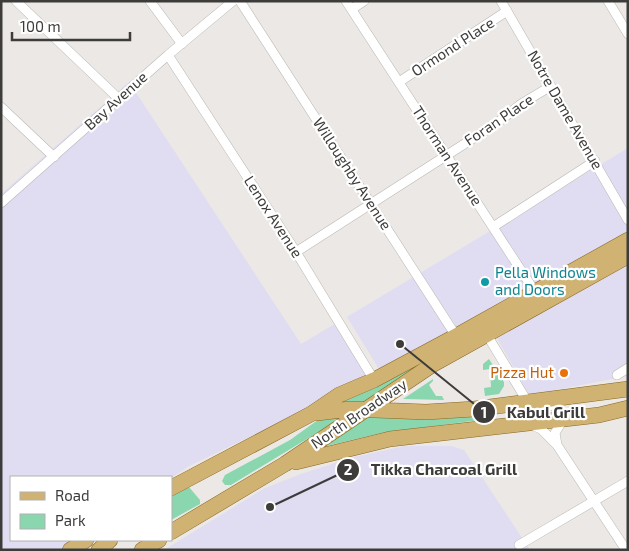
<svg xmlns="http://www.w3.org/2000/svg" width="629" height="551" font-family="'Exo 2',sans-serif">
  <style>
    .commercial { fill: #e0dcf2 }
    .green { fill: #8ad7af }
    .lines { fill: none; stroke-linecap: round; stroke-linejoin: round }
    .street-casing { stroke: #bab7b4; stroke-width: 10 }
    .primary-casing { stroke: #886823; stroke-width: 16 }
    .street { stroke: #fff; stroke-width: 9 }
    .primary { stroke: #d0b273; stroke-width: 15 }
    .culture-dot { fill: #0f9aa8; stroke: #fff; stroke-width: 2 }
    .food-dot { fill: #e8710a; stroke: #fff; stroke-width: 2 }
    .labels { text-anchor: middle; stroke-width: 4.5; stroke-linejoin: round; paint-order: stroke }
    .street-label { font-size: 15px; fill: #3d3c3a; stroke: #fff }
    .culture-label { font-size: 15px; fill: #0d838f; stroke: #fff; text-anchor: start }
    .food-label { font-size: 15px; fill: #c56008; stroke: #fff; text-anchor: end }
    .leader { fill: none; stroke: #3d3c3a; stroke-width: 2 }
    .callout-dot { fill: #3d3c3a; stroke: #fff; stroke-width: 2 }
    .mark-label { font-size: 15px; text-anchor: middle; font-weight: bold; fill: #fff }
    .callout-label { font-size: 16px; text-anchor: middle; font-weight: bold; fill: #3d3c3a; stroke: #fff; stroke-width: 4.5; stroke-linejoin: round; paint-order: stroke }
  </style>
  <rect width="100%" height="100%" fill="#ebe8e5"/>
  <!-- commercial -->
  <path class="commercial" d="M129,82L301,344L335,324L370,379L189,466L171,478L11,477V540H74L59,550H1V194Z
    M628,148V231L443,336L379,369L347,317Z
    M628,265V376L529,395L497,338Z
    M405,446H451L464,450L530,550H164L265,488L301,474L354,457Z"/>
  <!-- green -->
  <path class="green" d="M489,359L504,382V386L499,394L485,396L484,388L491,387L490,369L483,370V364Z
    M425,360L409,375L363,404L342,403L341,401Z
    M433,379V381L429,385L436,396H442L444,400L403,399Z
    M494,411L496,414L495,418L381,433L322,447L366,413Z
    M345,416L231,485H225L222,481L225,475L290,440L322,417Z
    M189,487L200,500V504L171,520V496Z"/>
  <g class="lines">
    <!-- street casing -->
    <g class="street-casing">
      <path id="street" d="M16,1L119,99
        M150,1L182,44
        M240,1L458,339
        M346,1L537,295
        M501,1L628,220
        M608,1L628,34
        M352,9L364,1
        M168,55L296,252L374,380
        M399,82L507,11
        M1,107L54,157
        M1,203L168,55L233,1
        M493,227L595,161
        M296,252L497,123L521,104L551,86
        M487,335L527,401
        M617,375L628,368
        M556,401L527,423L541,429L557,445L626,550
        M557,445L555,433L564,418
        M519,545L628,481"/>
    </g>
    <!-- primary casing -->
    <g class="primary-casing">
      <path id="primary" d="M317,413L350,409L426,412L474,409L628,389
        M296,462L390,439L599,415L628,408
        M171,488L311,414L339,395L374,380L456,336L628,240
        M171,532L285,464L432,365L628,256
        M70,550L86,540
        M99,550L110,540
        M142,550L159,540"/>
    </g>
    <!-- street -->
    <use href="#street" class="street"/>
    <!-- primary -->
    <use href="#primary" class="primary"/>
  </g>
  <!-- markers -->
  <circle class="culture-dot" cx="485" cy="282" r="5"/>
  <circle class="food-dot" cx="564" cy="373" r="5"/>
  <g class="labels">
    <!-- street labels -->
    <g class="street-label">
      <text transform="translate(453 47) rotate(-33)" y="5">Ormond Place</text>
      <text transform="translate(116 101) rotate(-42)" y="5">Bay Avenue</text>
      <text transform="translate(565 110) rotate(60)" y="5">Notre Dame Avenue</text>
      <text transform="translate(499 120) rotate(-34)" y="5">Foran Place</text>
      <text transform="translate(447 156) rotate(57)" y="5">Thorman Avenue</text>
      <text transform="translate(352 174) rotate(57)" y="5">Willoughby Avenue</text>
      <text transform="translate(273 217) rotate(57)" y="5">Lenox Avenue</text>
      <text transform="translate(359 414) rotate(-34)" y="5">North Broadway</text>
    </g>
    <!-- culture labels -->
    <g class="culture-label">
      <text x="495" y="278">Pella Windows<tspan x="495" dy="17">and Doors</tspan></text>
    </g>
    <!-- food labels -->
    <g class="food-label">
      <text x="554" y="378">Pizza Hut</text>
    </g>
  </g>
  <!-- callouts -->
  <path class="leader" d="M400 344L484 412M270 507L348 470"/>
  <g class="callout-dot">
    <circle cx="400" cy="344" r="5"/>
    <circle cx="270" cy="507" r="5"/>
    <circle cx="484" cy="412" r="12"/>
    <circle cx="348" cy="470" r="12"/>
  </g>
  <g class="mark-label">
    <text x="484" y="418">1</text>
    <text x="348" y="475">2</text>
  </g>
  <g class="callout-label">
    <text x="546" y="418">Kabul Grill</text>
    <text x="444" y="475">Tikka Charcoal Grill</text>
  </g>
  <!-- border -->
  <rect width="629" height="551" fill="none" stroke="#3d3c3a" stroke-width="5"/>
  <!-- legend -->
  <rect x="10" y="476" width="162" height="65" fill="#ffffff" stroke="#b1b1b0"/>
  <rect x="20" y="492" width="25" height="8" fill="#d0b273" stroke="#b1b1b0"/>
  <text x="55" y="501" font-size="15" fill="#3d3c3a">Road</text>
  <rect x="20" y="514" width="25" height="15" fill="#8ad7af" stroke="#b1b1b0"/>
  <text x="55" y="526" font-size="15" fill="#3d3c3a">Park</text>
  <!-- scale -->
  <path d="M12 32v8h118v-8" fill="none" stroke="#3d3c3a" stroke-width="2.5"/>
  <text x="20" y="32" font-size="15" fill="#3d3c3a" stroke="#ffffff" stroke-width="4" paint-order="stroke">100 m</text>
</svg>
